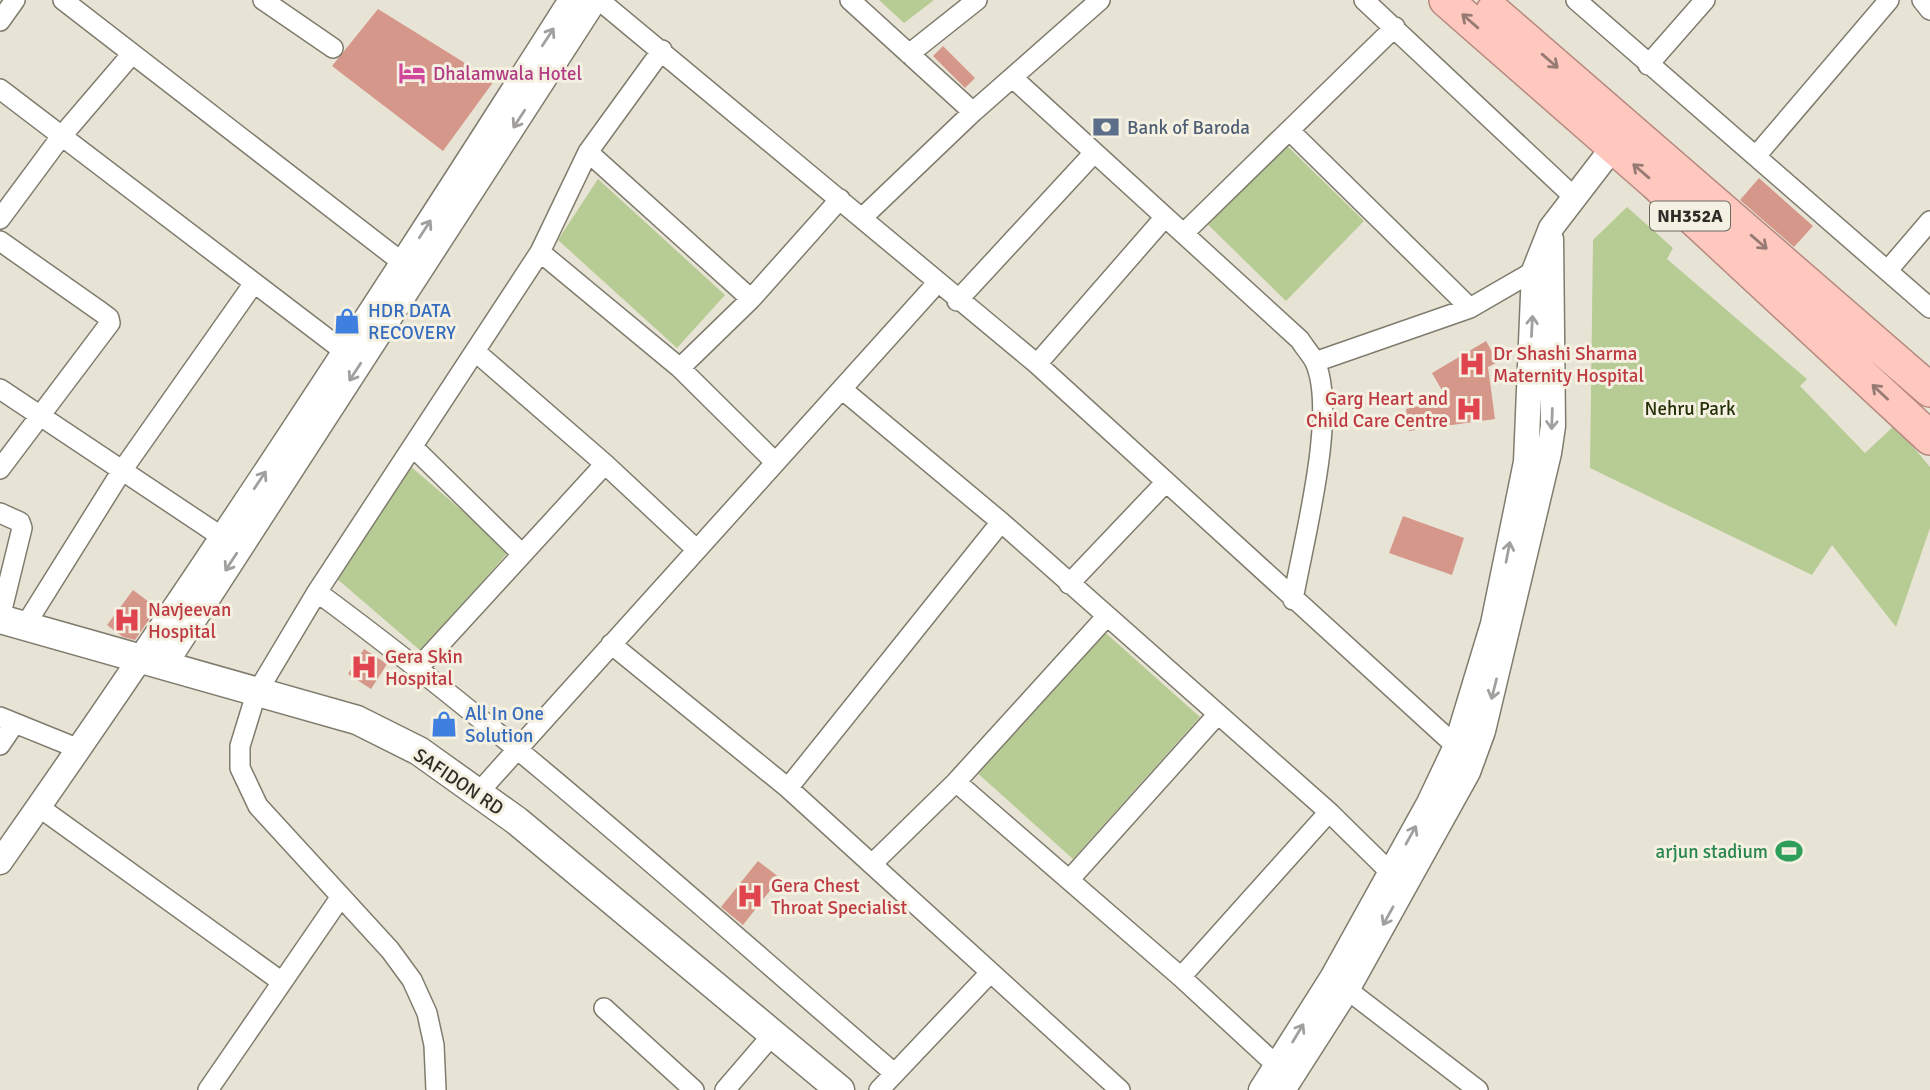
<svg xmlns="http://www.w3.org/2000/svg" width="1930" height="1090" font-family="Signika,sans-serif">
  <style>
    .green { fill: #b7cb94 }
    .building { fill: #d6978b }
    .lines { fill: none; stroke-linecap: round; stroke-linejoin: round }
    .minor-casing { stroke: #7f7c6e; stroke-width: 22 }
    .tertiary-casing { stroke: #7f7c6e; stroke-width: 27 }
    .secondary-casing { stroke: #7f7c6e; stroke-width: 31 }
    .trunk-casing { stroke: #b6897f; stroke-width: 36 }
    .minor { stroke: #fff; stroke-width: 19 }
    .tertiary { stroke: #fff; stroke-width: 24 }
    .secondary { stroke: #fff; stroke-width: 28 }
    .trunk { stroke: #fec8bf; stroke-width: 33 }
    .oneway { stroke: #967a73 }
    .oneway2 { stroke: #a1a09e }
    .labels { text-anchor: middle; stroke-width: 6; stroke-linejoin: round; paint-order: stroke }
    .shield { fill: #f5f1e2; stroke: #6a685f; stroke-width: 2 }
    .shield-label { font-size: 18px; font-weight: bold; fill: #2f2d27 }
    .hotel-label { font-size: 19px; fill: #b23c85; stroke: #f5f1e2; text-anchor: start }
    .service-label { font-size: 19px; fill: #4e5e75; stroke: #f5f1e2; text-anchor: start }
    .shop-label { font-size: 19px; fill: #366cbe; stroke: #f5f1e2; text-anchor: start }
    .health-label { font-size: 19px; fill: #be3a42; stroke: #f5f1e2; text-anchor: start }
    .park-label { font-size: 19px; fill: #232f05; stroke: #f5f1e2 }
    .street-label { font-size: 19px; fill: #2f2d27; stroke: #f5f1e2 }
    .leisure-label { font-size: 19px; fill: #27864d; stroke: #f5f1e2; text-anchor: end }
  </style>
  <rect width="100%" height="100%" fill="#e8e4d5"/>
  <!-- green -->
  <path class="green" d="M879,0H934L904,23Z
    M1272,131L1364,221L1286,301L1194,211Z
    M598,179L725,295L677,348L558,240Z
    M1627,207L1673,248L1667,259L1807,379L1800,386L1865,453L1895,425L1930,467V528L1896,627L1832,545L1812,575L1590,468L1593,240Z
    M409,465L509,551L422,652L336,578Z
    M1090,619L1200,717L1073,859L964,761Z"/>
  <!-- building -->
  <path class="building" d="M378,9L494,81L443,151L332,66Z
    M943,46L975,78L965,88L933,56Z
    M1759,178L1813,226L1794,247L1740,200Z
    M1486,341L1498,362L1488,367L1495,419L1409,431L1406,409L1447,399L1432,373Z
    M1403,516L1464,538L1452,575L1389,553Z
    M133,590L157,608L135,640L123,637L107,625Z
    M364,649L387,664L371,689L348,674Z
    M758,861L780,878L743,925L721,907Z"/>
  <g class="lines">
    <!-- minor casing -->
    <g class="minor-casing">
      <path id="minor" d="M63,0L412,270
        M263,0L333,48
        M599,0L1037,364L1456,746L1468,752
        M850,0L973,112
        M1364,0L1573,196
        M1576,0L1930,308
        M1922,0L1930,10
        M0,21L15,0
        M909,54L977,0
        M1648,65L1705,0
        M1014,79L1300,340C1304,347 1311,354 1315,362C1338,413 1303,542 1293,600
        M0,89L345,352
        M1290,131L1470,308
        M588,152L751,299
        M1756,156L1889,0
        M863,217L973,112L1100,0
        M0,219L60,138L131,55
        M1185,232L1395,27
        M0,241L101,312L109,318L110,323L0,469
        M540,252L680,368L774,461
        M1888,270L1930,221
        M957,301L1093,154
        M477,353L605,464L696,549
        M1315,362L1470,308L1534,271
        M1037,364L1165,217
        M680,368L751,299L840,199
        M0,389L222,537
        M843,390L1001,522L1329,812L1390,872
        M413,447L521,553
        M0,513L20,522L22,528L0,618
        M1069,584L1165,483
        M317,592C519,741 704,910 894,1073
        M26,624L121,472L254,283
        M611,644L788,788L1120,1090
        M419,667L605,464
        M0,717L79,749
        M0,745L15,723
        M956,782L1181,977L1286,1074
        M788,788L1001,522
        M479,792L938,282
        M39,807L282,982
        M872,864L956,782L1106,617
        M1070,879L1218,714
        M1181,977L1329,812
        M1336,981L1478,1090
        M604,1008L694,1090
        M208,1090L340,898
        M436,1090L434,1045L427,1013L412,980L390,950L258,806L240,768V746L256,694L317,592L540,252L588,152L662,50
        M725,1090L774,1033
        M879,1090L989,974"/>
    </g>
    <!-- tertiary casing -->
    <g class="tertiary-casing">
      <path id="tertiary" d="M164,666L595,0
        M0,862C198,580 386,291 571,0
        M1261,1090L1332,978L1429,803L1456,746L1493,624L1526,462L1534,271L1551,228L1624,133
        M1283,1090L1347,990L1468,772L1483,731L1549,453L1553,426L1551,239"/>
    </g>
    <!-- secondary casing -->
    <g class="secondary-casing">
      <path id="secondary" d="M0,619L357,720L419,751L517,821L840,1090"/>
    </g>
    <!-- trunk casing -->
    <g class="trunk-casing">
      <path id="trunk" d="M1446,0L1655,183L1930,438
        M1493,11L1930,390"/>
    </g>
    <!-- minor -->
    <use href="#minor" class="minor"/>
    <!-- tertiary -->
    <use href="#tertiary" class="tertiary"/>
    <!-- secondary -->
    <use href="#secondary" class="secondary"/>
    <!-- trunk -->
    <use href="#trunk" class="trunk"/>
  </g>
  <!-- one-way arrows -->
  <defs><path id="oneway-shaft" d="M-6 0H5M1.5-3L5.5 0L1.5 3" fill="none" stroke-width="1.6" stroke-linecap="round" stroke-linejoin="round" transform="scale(1.75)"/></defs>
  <g class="oneway">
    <use href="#oneway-shaft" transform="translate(1470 21) rotate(-139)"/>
    <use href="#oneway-shaft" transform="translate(1550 61) rotate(41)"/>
    <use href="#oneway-shaft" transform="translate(1641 171) rotate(-139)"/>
    <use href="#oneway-shaft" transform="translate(1759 242) rotate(41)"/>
    <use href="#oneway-shaft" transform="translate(1880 392) rotate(-137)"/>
  </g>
  <g class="oneway2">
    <use href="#oneway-shaft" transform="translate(548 37) rotate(-57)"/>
    <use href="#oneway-shaft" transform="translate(519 119) rotate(123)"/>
    <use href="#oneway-shaft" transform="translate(425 229) rotate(-57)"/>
    <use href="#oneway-shaft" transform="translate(1532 326) rotate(-87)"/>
    <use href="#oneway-shaft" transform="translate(355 372) rotate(123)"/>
    <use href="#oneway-shaft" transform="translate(1552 419) rotate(92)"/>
    <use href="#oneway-shaft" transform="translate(260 480) rotate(-56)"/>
    <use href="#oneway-shaft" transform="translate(1508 552) rotate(-79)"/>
    <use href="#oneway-shaft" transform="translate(231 562) rotate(123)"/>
    <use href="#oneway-shaft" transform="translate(1494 689) rotate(104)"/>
    <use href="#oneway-shaft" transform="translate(1411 835) rotate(-61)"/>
    <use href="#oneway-shaft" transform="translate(1388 916) rotate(119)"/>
    <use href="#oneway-shaft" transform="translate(1298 1033) rotate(-59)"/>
  </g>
  <!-- icons -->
  <defs>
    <g id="hotel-bare" transform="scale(2.1)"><path d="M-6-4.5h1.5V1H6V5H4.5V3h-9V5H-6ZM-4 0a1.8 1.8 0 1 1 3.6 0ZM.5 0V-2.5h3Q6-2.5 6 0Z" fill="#d1479c" stroke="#f5f1e2" stroke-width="2.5" paint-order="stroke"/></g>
    <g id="bank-bare" transform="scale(2.1)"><path d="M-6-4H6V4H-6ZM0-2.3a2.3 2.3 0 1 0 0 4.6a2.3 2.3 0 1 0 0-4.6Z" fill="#5c6f8a" stroke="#f5f1e2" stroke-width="2.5" paint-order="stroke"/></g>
    <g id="shop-bare" transform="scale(2.1)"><path d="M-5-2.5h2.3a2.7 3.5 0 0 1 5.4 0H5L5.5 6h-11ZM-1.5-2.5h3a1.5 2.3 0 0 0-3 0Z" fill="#3f7fe0" stroke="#f5f1e2" stroke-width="2.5" paint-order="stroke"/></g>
    <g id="hospital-bare" transform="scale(2.1)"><path d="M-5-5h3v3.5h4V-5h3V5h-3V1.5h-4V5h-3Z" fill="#e0444e" stroke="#f5f1e2" stroke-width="2.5" paint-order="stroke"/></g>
    <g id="stadium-bare" transform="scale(2.1)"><path d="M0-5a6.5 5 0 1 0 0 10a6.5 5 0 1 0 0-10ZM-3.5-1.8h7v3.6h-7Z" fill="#2e9e5b" stroke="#f5f1e2" stroke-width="2.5" paint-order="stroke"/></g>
  </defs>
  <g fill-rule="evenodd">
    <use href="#hotel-bare" x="412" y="73"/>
    <use href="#bank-bare" x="1106" y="127"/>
    <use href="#shop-bare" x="347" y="321"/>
    <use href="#hospital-bare" x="1472" y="364"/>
    <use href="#hospital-bare" x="1469" y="409"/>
    <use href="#hospital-bare" x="127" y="620"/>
    <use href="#hospital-bare" x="364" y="667"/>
    <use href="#shop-bare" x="444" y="724"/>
    <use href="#stadium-bare" x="1789" y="851"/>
    <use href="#hospital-bare" x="750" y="896"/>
  </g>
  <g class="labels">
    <!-- shield labels -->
    <rect class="shield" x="1650" y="201.5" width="80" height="29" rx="5"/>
    <g class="shield-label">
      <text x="1690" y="222">NH352A</text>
    </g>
    <!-- hotel labels -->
    <g class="hotel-label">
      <text x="433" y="80">Dhalamwala Hotel</text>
    </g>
    <!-- service labels -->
    <g class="service-label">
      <text x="1127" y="134">Bank of Baroda</text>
    </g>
    <!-- shop labels -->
    <g class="shop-label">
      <text x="368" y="317">HDR DATA<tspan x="368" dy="22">RECOVERY</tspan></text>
      <text x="465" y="720">All In One<tspan x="465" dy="22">Solution</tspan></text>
    </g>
    <!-- health labels -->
    <g class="health-label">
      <text x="1493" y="360">Dr Shashi Sharma<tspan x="1493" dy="22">Maternity Hospital</tspan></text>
      <text x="1448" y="405" text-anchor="end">Garg Heart and<tspan x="1448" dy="22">Child Care Centre</tspan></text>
      <text x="148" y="616">Navjeevan<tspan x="148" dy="22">Hospital</tspan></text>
      <text x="385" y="663">Gera Skin<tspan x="385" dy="22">Hospital</tspan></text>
      <text x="771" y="892">Gera Chest<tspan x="771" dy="22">Throat Specialist</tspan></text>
    </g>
    <!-- park labels -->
    <g class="park-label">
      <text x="1690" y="415">Nehru Park</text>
    </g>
    <!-- street labels -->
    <g class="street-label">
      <text transform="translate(459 781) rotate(34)" y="7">SAFIDON RD</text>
    </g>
    <!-- leisure labels -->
    <g class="leisure-label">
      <text x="1768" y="858">arjun stadium</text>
    </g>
  </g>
</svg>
